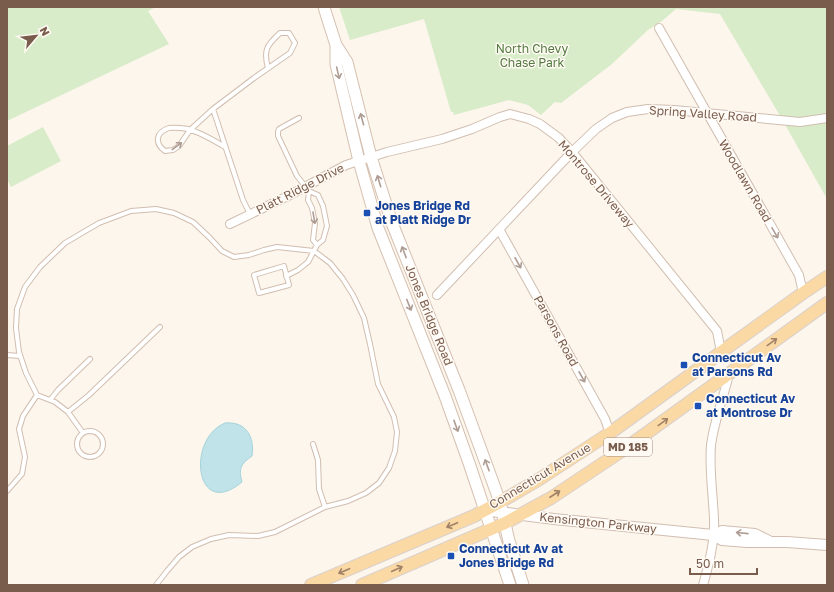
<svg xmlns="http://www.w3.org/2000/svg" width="834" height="592" font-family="'Golos Text',sans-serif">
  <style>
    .green { fill: #d8ecc9 }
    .water { fill: #bfe3e8; stroke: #a5d3da }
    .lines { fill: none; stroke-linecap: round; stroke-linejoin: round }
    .service-casing { stroke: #d1beb0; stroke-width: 6 }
    .minor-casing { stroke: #d1beb0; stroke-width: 10 }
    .tertiary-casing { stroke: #d1beb0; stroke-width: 12 }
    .secondary-casing { stroke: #d6c0b0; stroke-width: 13 }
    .primary-casing { stroke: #dad1cd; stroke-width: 14 }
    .service { stroke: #fff; stroke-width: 4 }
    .minor { stroke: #fff; stroke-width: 8 }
    .tertiary { stroke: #fff; stroke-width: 10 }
    .secondary { stroke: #fff; stroke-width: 11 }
    .primary { stroke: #fbd9a5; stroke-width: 12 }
    .oneway { stroke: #af9d94 }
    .oneway2 { stroke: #a18267 }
    .transit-dot { fill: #1a4fb4; stroke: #fffaf3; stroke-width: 1.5 }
    .labels { text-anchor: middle; stroke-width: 3; stroke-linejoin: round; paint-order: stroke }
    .shield { fill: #fffaf3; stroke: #a28b7f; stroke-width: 1 }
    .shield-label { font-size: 11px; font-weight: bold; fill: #7a5c4d }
    .park-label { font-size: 12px; fill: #537a41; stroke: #fffaf3 }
    .street-label { font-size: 12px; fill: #7a5c4d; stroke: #fffaf3 }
    .transit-label { font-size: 12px; font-weight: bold; fill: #164399; stroke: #fffaf3; text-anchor: start }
  </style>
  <rect width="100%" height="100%" fill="#fdf6ec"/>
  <!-- green -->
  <path class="green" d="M7,7H156L148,11L169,44L7,121Z
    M339,7H827V199L783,121L720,14L676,9L662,21L648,30L612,64L561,103L555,102L541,115L528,105L509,100L454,115L453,112H451L424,19L350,40Z
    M43,127L61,161L11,187L7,179V146Z"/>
  <!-- water -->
  <path class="water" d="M225,423C246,421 255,437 252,456C241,464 238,468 242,482C195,521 186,439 225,423Z"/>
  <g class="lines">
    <!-- service casing -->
    <g class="service-casing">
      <path id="service" d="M213,109L243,200L250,214
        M225,147C215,141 199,132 188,129C182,128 175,127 169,128C156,132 154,143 165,151L173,150L179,146L190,130L213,109L254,78L290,53L295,43L289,33H280C267,45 263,50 268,68
        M309,191L308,200L312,208L315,223L313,240L317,245
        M284,266L289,285L259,293L254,275Z
        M286,276L298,270L308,262L317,245L323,240L327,226L323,206L318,195L309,191L297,176L278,136V132L279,129L299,118
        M7,355L20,356
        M50,400L58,390L90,359
        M68,412L89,395L160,327
        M77 444a13 13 0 1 1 26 0a13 13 0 1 1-26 0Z
        M83,433L68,412L55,402L37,395L26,373L19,352L16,328L17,309L25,287L40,267L65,243L99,223L131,211L156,209L174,213L193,222L210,238L222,251L234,257L249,255L264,250L277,247L314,251L330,263L343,279L353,295L364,318L370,344L378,384L394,417L397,432L395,451L389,468L379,483L366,493L348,501L325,507L275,532L258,536L229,535L211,539L192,547L179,557L167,571L156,585
        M313,444L318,460L319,489L325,507
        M7,491L22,474L25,457L19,429L23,416L37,395"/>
    </g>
    <!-- minor casing -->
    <g class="minor-casing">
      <path id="minor" d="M659,28L799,275L803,293
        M230,224L288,196L346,165L387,152L442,139L472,129L500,117L510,114L529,119L540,124L559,138L572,152L717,331L721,352
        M499,229L605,419L610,433
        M437,295L572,152L596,129L612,118L627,112L648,109L674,110L800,122L827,118
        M703,585C709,564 715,541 714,519C713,494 709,470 711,445C713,430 717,417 721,403C724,393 727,383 729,374"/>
    </g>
    <!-- tertiary casing -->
    <g class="tertiary-casing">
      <path id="tertiary" d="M484,510L554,519L713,535L722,540L747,542H787L827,545
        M713,535L722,531L755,534L769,541"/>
    </g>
    <!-- secondary casing -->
    <g class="secondary-casing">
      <path id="secondary" d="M324,7L327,17L336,45V64L359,161L378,228L445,396L469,463L510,585
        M336,45L347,62L371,157L392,223L459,390L488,469L500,502L509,541L523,585"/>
    </g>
    <!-- primary casing -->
    <g class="primary-casing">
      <path id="primary" d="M311,585L474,516L500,502L538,480L610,433L708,362L721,352L803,293L827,277
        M362,585L505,523L551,498L626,448L827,303"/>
    </g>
    <!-- service -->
    <use href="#service" class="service"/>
    <!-- minor -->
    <use href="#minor" class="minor"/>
    <!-- tertiary -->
    <use href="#tertiary" class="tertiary"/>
    <!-- secondary -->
    <use href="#secondary" class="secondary"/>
    <!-- primary -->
    <use href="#primary" class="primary"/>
  </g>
  <!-- one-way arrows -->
  <defs><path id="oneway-shaft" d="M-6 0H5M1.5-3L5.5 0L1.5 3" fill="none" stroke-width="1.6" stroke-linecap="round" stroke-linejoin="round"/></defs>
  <g class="oneway">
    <use href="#oneway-shaft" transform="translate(338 73) rotate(77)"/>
    <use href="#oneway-shaft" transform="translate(362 119) rotate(-105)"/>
    <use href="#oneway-shaft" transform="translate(177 146) rotate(-37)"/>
    <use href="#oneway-shaft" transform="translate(379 181) rotate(-107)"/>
    <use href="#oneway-shaft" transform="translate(314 218) rotate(80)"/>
    <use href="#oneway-shaft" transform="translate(775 233) rotate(60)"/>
    <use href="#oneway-shaft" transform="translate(404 252) rotate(-111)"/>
    <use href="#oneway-shaft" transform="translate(518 263) rotate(61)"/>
    <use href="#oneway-shaft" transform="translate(409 305) rotate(68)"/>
    <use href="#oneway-shaft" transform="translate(582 377) rotate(61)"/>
    <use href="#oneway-shaft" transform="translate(456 426) rotate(70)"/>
    <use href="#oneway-shaft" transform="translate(487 465) rotate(-110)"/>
    <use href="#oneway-shaft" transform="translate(742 533) rotate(-174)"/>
  </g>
  <g class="oneway2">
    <use href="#oneway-shaft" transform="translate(772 342) rotate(-36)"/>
    <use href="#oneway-shaft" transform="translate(663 422) rotate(-36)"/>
    <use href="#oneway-shaft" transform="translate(555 494) rotate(-33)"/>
    <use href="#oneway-shaft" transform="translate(452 525) rotate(157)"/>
    <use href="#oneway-shaft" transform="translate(397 569) rotate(-24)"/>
    <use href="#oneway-shaft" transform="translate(344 571) rotate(157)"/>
  </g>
  <!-- markers -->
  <g class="transit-dot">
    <rect x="363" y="209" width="8" height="8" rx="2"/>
    <rect x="680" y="361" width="8" height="8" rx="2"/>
    <rect x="694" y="402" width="8" height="8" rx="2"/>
    <rect x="447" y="552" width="8" height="8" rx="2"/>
  </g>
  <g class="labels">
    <!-- shield labels -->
    <rect class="shield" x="604" y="438" width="48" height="18" rx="3"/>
    <g class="shield-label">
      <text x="628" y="451">MD 185</text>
    </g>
    <!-- park labels -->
    <g class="park-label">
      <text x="532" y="53">North Chevy<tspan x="532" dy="14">Chase Park</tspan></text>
    </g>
    <!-- street labels -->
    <g class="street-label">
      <text transform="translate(703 114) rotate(4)" y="4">Spring Valley Road</text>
      <text transform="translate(745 181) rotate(60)" y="4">Woodlawn Road</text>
      <text transform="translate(596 184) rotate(50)" y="4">Montrose Driveway</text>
      <text transform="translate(300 189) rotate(-27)" y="4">Platt Ridge Drive</text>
      <text transform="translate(429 315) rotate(68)" y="4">Jones Bridge Road</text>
      <text transform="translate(556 331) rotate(61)" y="4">Parsons Road</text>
      <text transform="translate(540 476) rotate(-31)" y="4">Connecticut Avenue</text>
      <text transform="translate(598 523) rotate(6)" y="4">Kensington Parkway</text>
    </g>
    <!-- transit labels -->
    <g class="transit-label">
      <text x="375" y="210">Jones Bridge Rd<tspan x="375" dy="14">at Platt Ridge Dr</tspan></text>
      <text x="692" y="362">Connecticut Av<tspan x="692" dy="14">at Parsons Rd</tspan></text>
      <text x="706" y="403">Connecticut Av<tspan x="706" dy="14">at Montrose Dr</tspan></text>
      <text x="459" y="553">Connecticut Av at<tspan x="459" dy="14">Jones Bridge Rd</tspan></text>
    </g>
  </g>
  <!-- border -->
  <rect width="834" height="592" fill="none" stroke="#7a5c4d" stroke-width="16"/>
  <!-- north arrow -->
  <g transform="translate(36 36) rotate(62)" stroke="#fffaf3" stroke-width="3" paint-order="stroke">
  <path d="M0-3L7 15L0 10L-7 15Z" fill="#7a5c4d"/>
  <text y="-6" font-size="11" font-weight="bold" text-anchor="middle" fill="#7a5c4d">N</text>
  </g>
  <!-- scale -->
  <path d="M690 568v6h67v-6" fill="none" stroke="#7a5c4d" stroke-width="2"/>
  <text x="696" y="568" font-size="12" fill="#7a5c4d" stroke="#fffaf3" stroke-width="3" paint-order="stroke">50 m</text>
</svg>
